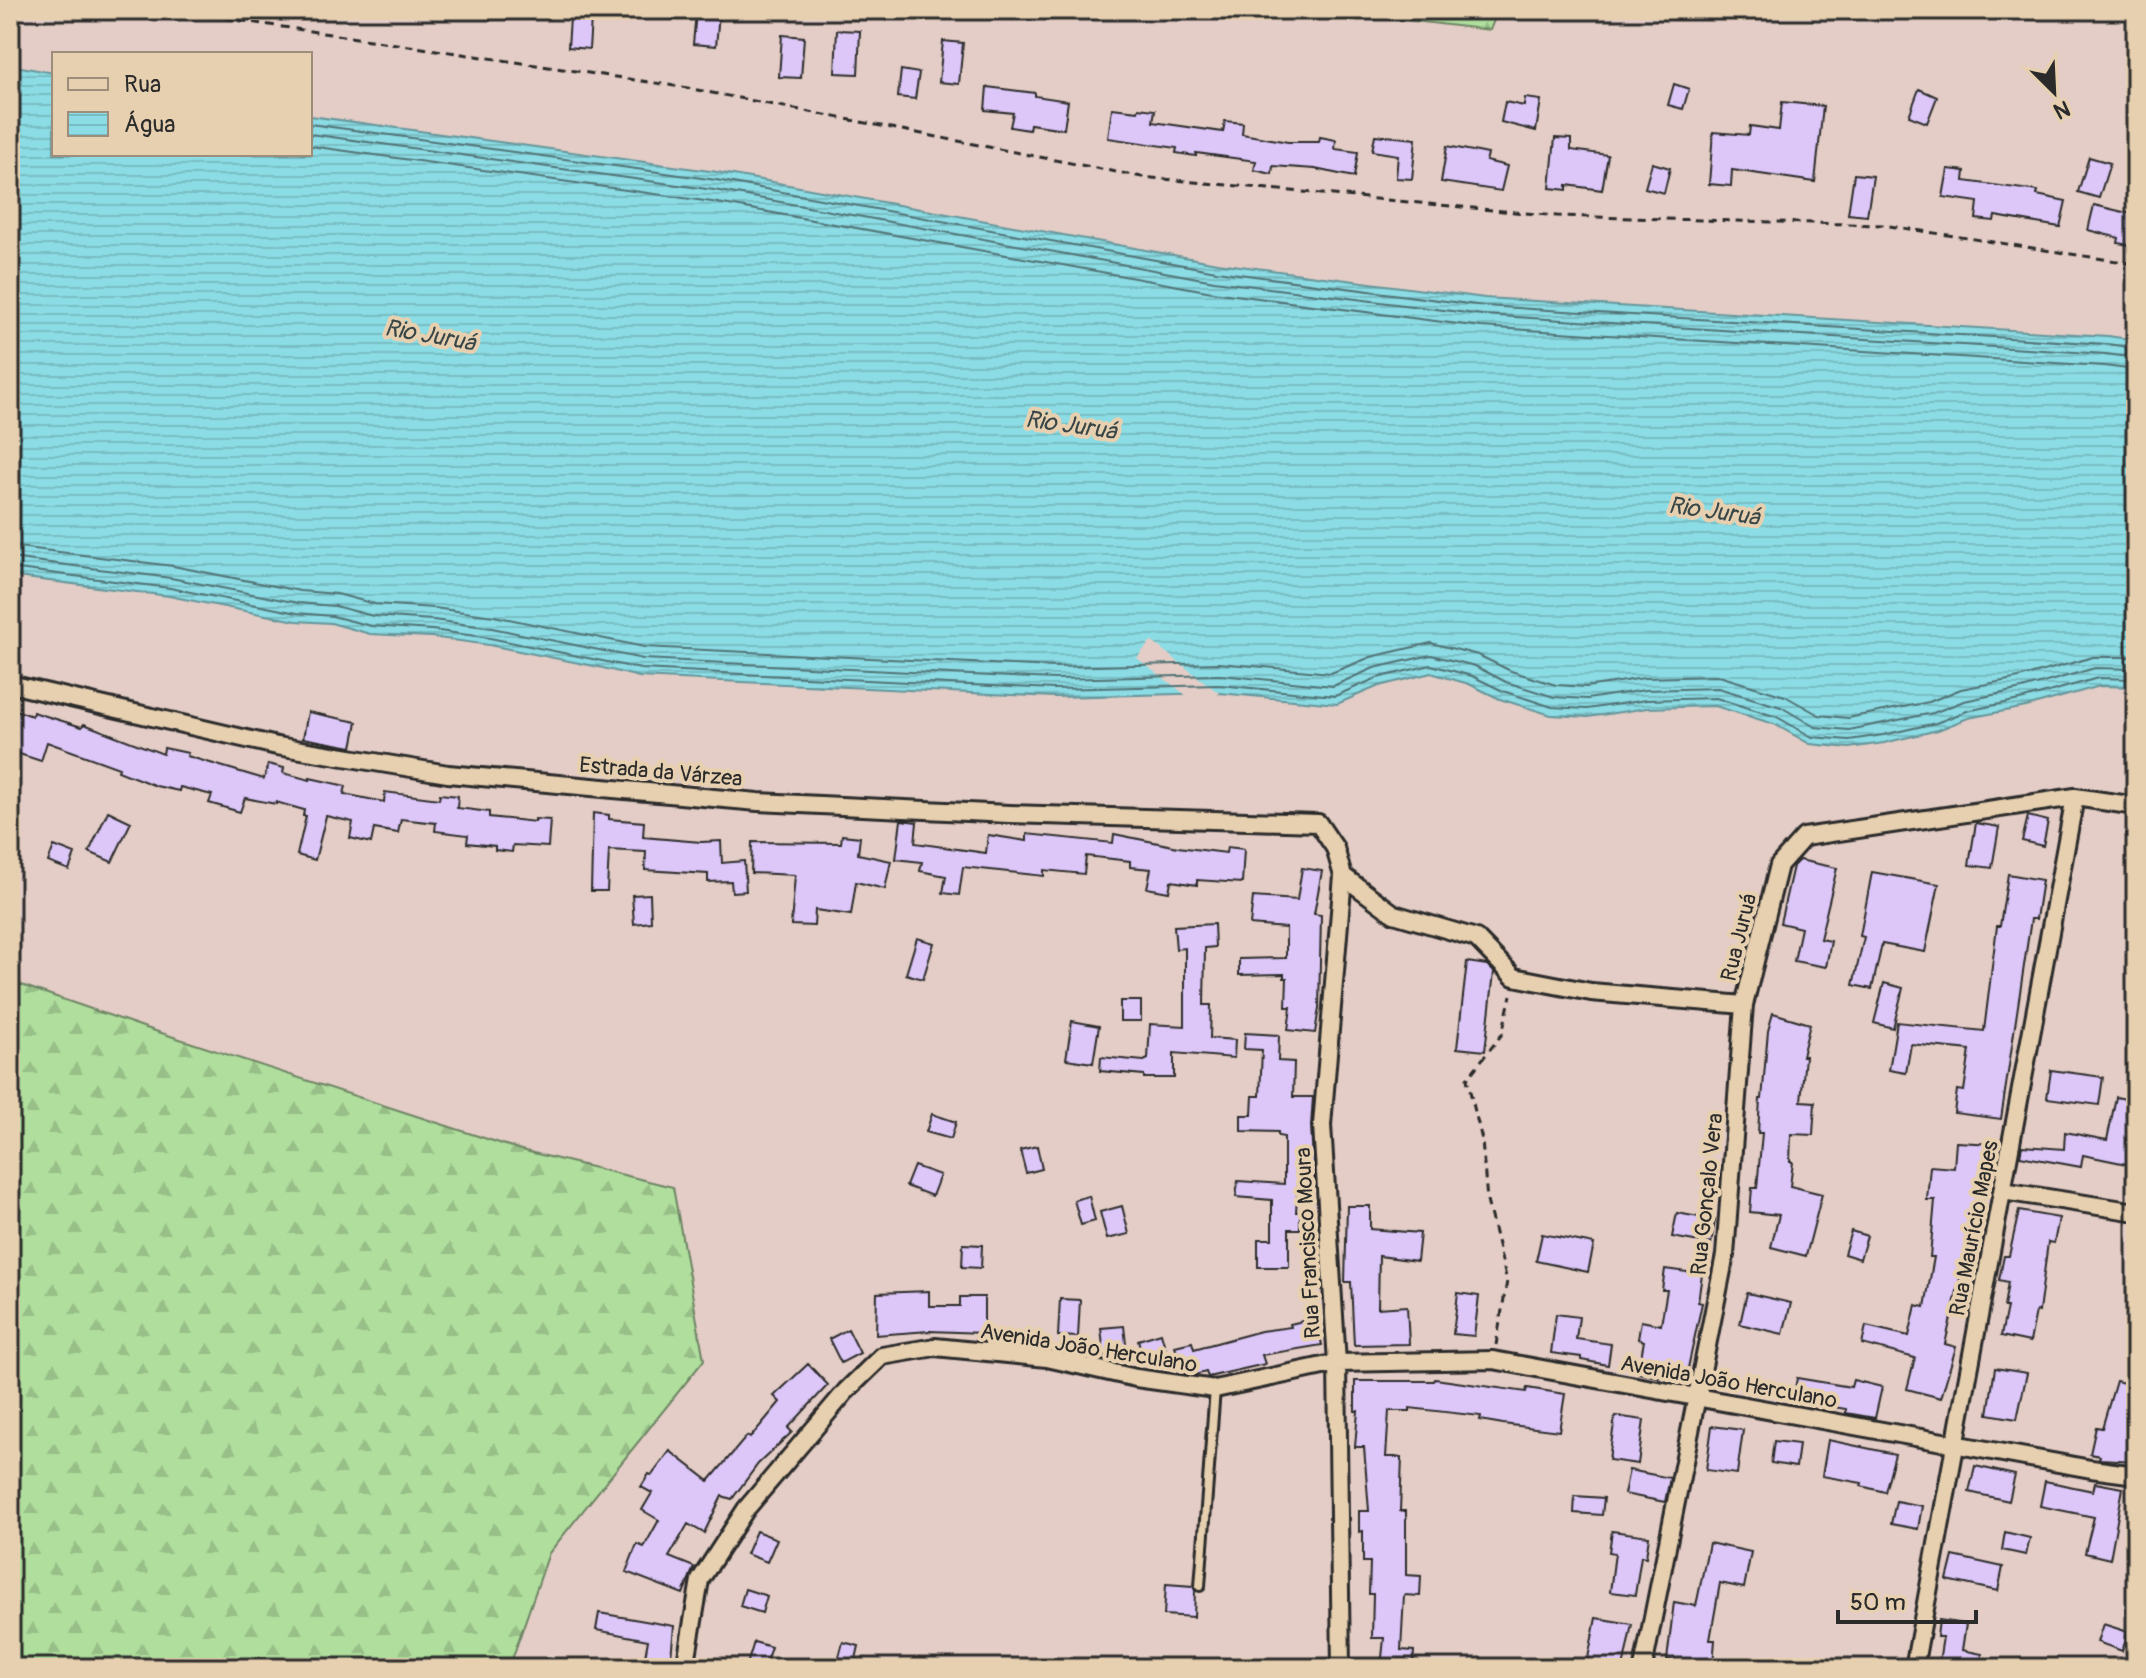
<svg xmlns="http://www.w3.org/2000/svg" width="2146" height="1678" font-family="Pangolin,sans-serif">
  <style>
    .forest { fill: url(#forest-firs); stroke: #6d8464; stroke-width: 2 }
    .water { fill: url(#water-rules); stroke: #65959a; stroke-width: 2 }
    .pier { fill: #e4cdc6 }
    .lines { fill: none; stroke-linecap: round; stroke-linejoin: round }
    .shore { stroke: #517275; stroke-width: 2 }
    .building { fill: #dcc7f8; stroke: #2b2b2b; stroke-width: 2 }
    .lane-casing { stroke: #2b2b2b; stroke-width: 14 }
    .street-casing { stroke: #2b2b2b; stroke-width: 22 }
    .path { stroke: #2b2b2b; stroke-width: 3; stroke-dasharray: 8 6; stroke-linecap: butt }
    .lane { stroke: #e7d0b0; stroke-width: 8 }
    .street { stroke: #e7d0b0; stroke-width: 16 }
    .labels { text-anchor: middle; stroke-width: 8; stroke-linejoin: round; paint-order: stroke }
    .street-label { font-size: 22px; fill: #2b2b2b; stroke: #e7d0b0 }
    .water-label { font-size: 24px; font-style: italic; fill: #394647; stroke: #e7d0b0 }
  </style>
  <defs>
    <pattern id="forest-firs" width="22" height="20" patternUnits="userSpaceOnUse" patternTransform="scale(2)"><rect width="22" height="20" fill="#afde9d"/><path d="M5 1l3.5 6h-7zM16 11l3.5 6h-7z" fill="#97bf87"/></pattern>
    <pattern id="water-rules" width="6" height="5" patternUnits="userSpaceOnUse" patternTransform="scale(2)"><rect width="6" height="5" fill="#8bdce4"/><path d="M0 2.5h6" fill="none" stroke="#78bdc4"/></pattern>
  </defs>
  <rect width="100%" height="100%" fill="#e4cdc6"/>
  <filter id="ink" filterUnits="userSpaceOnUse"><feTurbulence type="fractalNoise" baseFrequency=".0125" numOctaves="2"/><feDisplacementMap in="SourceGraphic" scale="16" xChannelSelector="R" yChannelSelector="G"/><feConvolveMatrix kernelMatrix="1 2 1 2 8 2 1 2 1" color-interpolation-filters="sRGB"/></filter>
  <g filter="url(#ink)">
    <!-- forest -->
    <path class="forest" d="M1320,10H1498L1490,30Z
      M10,981L146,1028L521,1150L673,1187L704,1360L549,1553L509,1668H10Z"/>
    <!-- water -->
    <path class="water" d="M10,65L54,73V154H310V116L717,172L1217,263L1485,298L2108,336L2136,340V687L2100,686L2026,707L1968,718L1938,730L1884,743L1849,748L1810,744L1774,724L1715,706L1647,708L1588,717L1551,715L1500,699L1469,684L1431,673L1379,686L1337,704L1219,693L1055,697L639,677L599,667L489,645L431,637L370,634L331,623L296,621L169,596L10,576Z"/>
    <!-- pier -->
    <path class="pier" d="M1151,641L1219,693L1215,697L1187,696L1137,658Z"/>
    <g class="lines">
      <!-- shore -->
      <path class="shore" d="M310,124L716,180L1216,271L1484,306L2107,344L2136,348
        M310,134L714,190L1214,281L1483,315L2106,354L2136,358
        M310,146L712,202L1212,292L1481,327L2104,366L2136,370
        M10,546L173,566L300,591L337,594L375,604L434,608L494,616L644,647L1055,667L1219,663L1331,673L1371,657L1431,643L1478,655L1511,671L1556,685L1586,687L1644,678L1719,676L1785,696L1819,715L1848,718L1929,702L1961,689L2019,678L2093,657H2136
        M10,558L171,578L298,603L335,606L373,616L433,620L492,628L643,659L1055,679L1220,675L1333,686L1374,668L1431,655L1475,666L1506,682L1554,697L1587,699L1645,690L1718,688L1781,707L1815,727L1849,730L1933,713L1964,701L2022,689L2095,668L2136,669
        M10,568L170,588L297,613L332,616L371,626L432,630L490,638L641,669L1055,689L1219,685L1335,696L1377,678L1431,665L1472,676L1503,691L1552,707L1587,709L1646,700L1716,698L1777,717L1812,737L1849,740L1883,735L1936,723L1967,711L2024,699L2098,678L2136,679"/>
    </g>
    <!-- building -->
    <path class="building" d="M696,12L719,14L716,46L693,44Z
      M570,18L591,19L589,49L568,47Z
      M837,30L860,31L858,74L835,73Z
      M782,35L804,37L801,78L779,77Z
      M943,41L963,43L959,84L939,82Z
      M901,70L919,73L915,99L898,97Z
      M1674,84L1689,89L1683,109L1668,105Z
      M987,87L1035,93V96L1068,101L1064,129L1030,124L1029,130L1010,127L1013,113L985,110Z
      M1919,89L1937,97L1927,123L1909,116Z
      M1525,98L1541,100L1536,131L1501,122L1505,102L1524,106Z
      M1782,102L1823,106L1815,182L1732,170L1731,186L1709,184L1713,132L1749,135L1750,126L1779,130Z
      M1112,108L1138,111L1139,108L1155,110L1153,122L1223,132L1225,121L1243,123L1242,134L1288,142H1319L1320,137L1336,140L1335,149L1358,152L1354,177L1315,169L1273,166L1272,174L1254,170L1256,161L1196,153V156L1176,153L1177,148L1108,138Z
      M1375,135L1416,139L1412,179L1396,178L1398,155L1372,151Z
      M1555,138L1571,139V150L1608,155L1602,190L1567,185V190L1550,188Z
      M1447,146L1488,154L1486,161L1507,166L1501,191L1441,182Z
      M2089,157L2110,163L2099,198L2078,192Z
      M1652,163L1670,168L1664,193L1645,188Z
      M1948,169L1965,171L1964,181L2038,191L2037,195L2066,201L2060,227L1995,216L1994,221L1976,219L1978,202L1943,197Z
      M1854,174L1873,176L1867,216L1848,214Z
      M2094,205L2136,215L2134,246L2118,243L2119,238L2088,230Z
      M10,708L32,716L33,712L82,727L84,724L163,754L164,748L188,753L187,756L264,779L268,764L284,768L283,773L310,780V778L346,786L344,794L384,802L385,792L439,799L440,794L458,796L457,808L489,812V817L535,822V819L550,820L548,847L513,845L512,852L495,850V846L467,843L468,835L435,831L436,823L401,819L398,833L374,829L371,843L350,838L353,822L326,816L315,860L297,855L306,816H303L304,810L276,802V804L245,798L240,812L209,803L212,795L180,787L179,791L156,786L118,771L119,768L47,742L41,761L10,751Z
      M308,712L357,722L352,747L303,738Z
      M108,811L131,822L112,862L89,852Z
      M593,813L609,815V819L644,822L643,837L701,842L721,841L722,863L744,861L746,891L732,892L731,881L708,882V874L645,870L646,852L609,850L607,891H591Z
      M2028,816L2048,821L2043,846L2022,841Z
      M901,820L917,822L915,843L986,853L988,835L1027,841V834L1113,843L1114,834L1178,847L1226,853L1227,847L1244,849L1242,883L1197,880V885L1171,881L1169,892L1147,888L1151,869L1130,867V861L1086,856L1084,874L1044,870V876L963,867L959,895L943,893L946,876L920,871L922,862L896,859Z
      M1976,823L1999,827L1992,868L1969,865Z
      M842,835L860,837L858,854L891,861L885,889L856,882L851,915L815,910L814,926L791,925L795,875L751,873L752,842L841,843Z
      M54,846L75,854L69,870L48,862Z
      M1799,860L1837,868L1820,939L1831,941L1826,967L1794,961L1801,928L1780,923L1793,866Z
      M1302,868L1322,871L1314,914L1321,915L1319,1008L1315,1033L1288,1030L1291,1007H1286L1287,978H1284V974L1239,975V959L1286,958V928L1250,925L1253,897L1297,900Z
      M1872,872L1939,884L1925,952L1882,944L1872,989L1853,985L1864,937L1860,936Z
      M2008,874L2042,880L2036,919H2031L2001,1119L1954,1113L1957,1090L1964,1091L1970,1050L1911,1044L1906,1073L1889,1070L1897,1022L1984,1031L1997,926H2000Z
      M650,894L651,922L634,924L632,895Z
      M1214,924L1215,947L1205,948L1204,1005H1211L1210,1038L1235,1040L1234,1058L1174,1053V1078H1144V1075L1100,1071L1101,1057L1144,1061L1148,1059L1150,1024L1185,1026V948L1176,949L1174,926Z
      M917,938L934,943L923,979L906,974Z
      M1467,962L1487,965L1494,972L1485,1051L1457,1048Z
      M1884,983L1903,988L1893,1028L1874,1023Z
      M1120,1001H1141V1021H1120Z
      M1773,1013L1810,1024L1802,1056H1805L1801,1101L1815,1102L1813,1135L1791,1134L1790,1162H1793L1790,1186L1822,1194L1806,1256L1771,1247L1779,1215L1750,1212L1752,1188H1757L1762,1133H1758L1760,1099H1762L1768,1031Z
      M1072,1021L1099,1026L1093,1063L1066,1059Z
      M1245,1033L1279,1035L1278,1061L1294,1062L1293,1097H1313L1311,1126L1314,1180H1298L1296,1212H1300V1229H1289V1267H1258V1239H1272V1200L1236,1197L1238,1181L1284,1184V1137L1278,1136V1132L1241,1131V1115H1252L1253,1096H1260L1262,1050L1244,1049Z
      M2051,1070L2103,1077L2099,1105L2047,1098Z
      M2116,1097L2136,1101V1166L2083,1155L2081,1167L2020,1156L2022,1146L2064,1149L2065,1132L2107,1140Z
      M932,1114L956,1122L951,1139L926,1132Z
      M1956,1142L1995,1144L1993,1163H1986L1982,1205L1972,1204L1968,1261H1964L1945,1344L1956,1347L1941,1398L1907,1389L1915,1358L1862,1344L1866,1326L1909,1336L1916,1305L1925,1307L1934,1257H1930L1935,1200H1927L1930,1166L1954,1168Z
      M1037,1146L1042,1169L1026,1173L1020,1150Z
      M914,1166L940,1175L932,1196L906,1186Z
      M1089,1196L1095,1221L1081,1225L1074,1200Z
      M1122,1206L1129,1234L1107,1239L1100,1212Z
      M1347,1206H1370V1229L1420,1233L1417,1261L1379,1256L1378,1308L1407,1306L1409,1344L1354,1345L1351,1282H1345Z
      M2019,1211L2059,1218L2054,1243L2048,1242L2039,1312L2036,1311L2030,1342L2001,1336L2007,1307H2004L2008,1282L1999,1280L2004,1256H2009Z
      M1677,1213L1715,1220L1711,1244L1672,1237Z
      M1851,1231L1867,1236L1860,1259L1844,1254Z
      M1542,1234L1594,1244L1588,1272L1536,1261Z
      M963,1244L982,1245L981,1268L962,1267Z
      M1665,1269L1702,1274L1698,1302L1702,1303L1685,1382L1638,1373L1644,1341L1638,1339L1641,1321L1661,1325L1667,1290H1662Z
      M929,1291V1306H960V1297H984V1333L929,1331L876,1335L877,1293Z
      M1458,1293L1479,1296L1474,1336L1453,1334Z
      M1747,1293L1791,1303L1783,1334L1740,1324Z
      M1060,1299L1080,1300L1078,1337L1058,1336Z
      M1556,1314L1579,1317L1576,1339L1611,1344L1608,1365L1581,1360V1357L1551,1353Z
      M1316,1318L1322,1345L1262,1355L1265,1364L1208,1377L1206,1372L1195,1375L1182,1373L1175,1346L1192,1342L1194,1349L1261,1331L1291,1327L1290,1324Z
      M1124,1326L1127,1353L1104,1356L1101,1328Z
      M848,1329L860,1353L841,1363L829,1339Z
      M1161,1333L1168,1358L1146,1365L1138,1340Z
      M808,1364L828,1385L788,1428L792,1432L758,1464L732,1499L722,1496L704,1533L688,1524L669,1557L694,1567L683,1594L626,1572L637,1544L644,1547L659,1520L642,1510L652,1493L641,1487L649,1474L652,1475L670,1451L709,1481L747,1436L750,1438L780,1402L774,1396Z
      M1995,1368L2027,1373L2017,1419L1988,1414Z
      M1797,1378L1851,1387L1853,1380L1882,1387L1875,1418L1846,1413V1409L1793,1400Z
      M1435,1379L1526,1392L1527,1388L1565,1394L1559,1431L1503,1424L1480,1420L1481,1416L1410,1408V1411H1389L1386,1457H1402L1400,1511H1406V1575L1421,1576L1420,1596L1404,1595L1401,1650L1414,1651L1413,1668H1381L1384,1638H1372L1373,1594H1369L1370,1562H1363V1531L1359,1532V1511H1369L1364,1447H1355L1358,1411H1355V1381H1434Z
      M2116,1381L2136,1386V1461L2099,1459L2100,1456L2090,1454L2096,1427L2102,1428Z
      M1615,1416L1644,1420L1638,1464L1609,1460Z
      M1712,1426L1743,1430L1737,1474L1706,1470Z
      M1828,1440L1895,1454L1885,1492L1861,1486L1862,1483L1822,1476Z
      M1774,1441L1799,1444L1796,1467L1771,1463Z
      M1975,1466L2015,1475L2009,1501L1969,1492Z
      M1629,1470L1670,1478L1665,1502L1624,1494Z
      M2045,1481L2093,1491L2095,1483L2123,1488L2110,1559L2085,1553L2094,1517L2040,1506Z
      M1575,1496L1604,1498L1602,1515L1574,1513Z
      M1896,1501L1922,1506L1918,1529L1891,1524Z
      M756,1531L777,1539L767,1562L746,1554Z
      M1612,1531L1649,1536L1646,1557L1641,1556L1635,1595L1610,1592L1615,1553L1609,1552Z
      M2005,1532L2030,1538L2026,1555L2002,1550Z
      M1709,1543L1751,1552L1744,1588L1720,1583L1710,1640H1715L1713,1664L1667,1660L1674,1602L1696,1606Z
      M1953,1556L2003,1567L1998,1591L1947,1580Z
      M1166,1584L1193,1586L1195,1591L1194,1617L1164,1615Z
      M745,1589L767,1596L762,1613L740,1606Z
      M599,1613L674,1626L670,1668H643L648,1640L596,1630Z
      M1596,1618L1632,1624L1623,1668H1586Z
      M1939,1620L1966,1624L1962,1650L1982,1654L1980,1668H1938L1943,1637H1937Z
      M2103,1624L2128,1632L2122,1651L2097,1642Z
      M754,1642L771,1647L764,1668H746Z
      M843,1642L859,1646L854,1668H836Z"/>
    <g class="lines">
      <!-- lane casing -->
      <g class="lane-casing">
        <path id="lane" d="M1200,1586L1215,1389"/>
      </g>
      <!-- street casing -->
      <g class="street-casing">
        <path id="street" d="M10,684L277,746L448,774L758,802L1009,814L1318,823L1335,848L1343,876L1322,1125L1337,1363L1341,1668
          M1343,876L1394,914L1476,938L1514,977L1591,992L1744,1005
          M2003,1191L2136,1212
          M685,1668L700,1580L746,1509L846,1391L882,1356L935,1347L1047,1358L1136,1378L1215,1389L1337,1363L1493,1360L2091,1469L2136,1475
          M1643,1668L1725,1255L1744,1005L1779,865L1804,837L2075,797L2136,806
          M1914,1668L2075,797"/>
      </g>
      <!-- path -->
      <path class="path" d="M170,10L682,87L1142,177L1557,216L1883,225L2136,264
        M1496,1345L1507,1281L1487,1201L1482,1140L1467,1079L1502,1034L1511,995"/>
      <!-- lane -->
      <use href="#lane" class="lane"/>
      <!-- street -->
      <use href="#street" class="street"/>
    </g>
  </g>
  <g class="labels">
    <!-- street labels -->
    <g class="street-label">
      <text transform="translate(661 771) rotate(5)" y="8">Estrada da Várzea</text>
      <text transform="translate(1738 937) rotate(-76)" y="8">Rua Juruá</text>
      <text transform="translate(1706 1194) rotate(-84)" y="8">Rua Gonçalo Vera</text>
      <text transform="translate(1973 1228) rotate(-79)" y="8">Rua Maurício Mapes</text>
      <text transform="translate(1307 1243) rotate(-93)" y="8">Rua Francisco Moura</text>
      <text transform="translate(1089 1347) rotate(9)" y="8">Avenida João Herculano</text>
      <text transform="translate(1729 1381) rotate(10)" y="8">Avenida João Herculano</text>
    </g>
    <!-- water labels -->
    <g class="water-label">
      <text transform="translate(430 335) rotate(10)" y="8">Rio Juruá</text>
      <text transform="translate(1071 425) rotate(8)" y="8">Rio Juruá</text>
      <text transform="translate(1714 511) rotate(8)" y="8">Rio Juruá</text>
    </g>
  </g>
  <!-- margin -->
  <rect width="2146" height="1678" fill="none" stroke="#e7d0b0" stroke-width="40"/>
  <rect x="20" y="20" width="2106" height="1638" fill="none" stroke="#2b2b2b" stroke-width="3" filter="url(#ink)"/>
  <!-- legend -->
  <rect x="52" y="52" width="260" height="104" fill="#e7d0b0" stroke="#9c8e7b" stroke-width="2"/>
  <rect x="68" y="78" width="40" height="12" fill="#e7d0b0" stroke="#9c8e7b" stroke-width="2"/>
  <text x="124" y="92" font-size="24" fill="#2b2b2b">Rua</text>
  <rect x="68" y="112" width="40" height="24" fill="url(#water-rules)" stroke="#9c8e7b" stroke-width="2"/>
  <text x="124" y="132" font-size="24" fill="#2b2b2b">Água</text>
  <!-- north arrow -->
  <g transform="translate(2054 92) rotate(156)" stroke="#e7d0b0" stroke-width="6" paint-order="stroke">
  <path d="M0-6L14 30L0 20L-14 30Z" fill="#2b2b2b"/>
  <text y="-12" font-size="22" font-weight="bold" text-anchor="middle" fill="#2b2b2b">N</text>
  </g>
  <!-- scale -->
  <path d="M1838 1610v12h138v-12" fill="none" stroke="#2b2b2b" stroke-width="4"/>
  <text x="1850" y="1610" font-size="24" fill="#2b2b2b" stroke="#e7d0b0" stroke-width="6" paint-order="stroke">50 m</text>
</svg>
